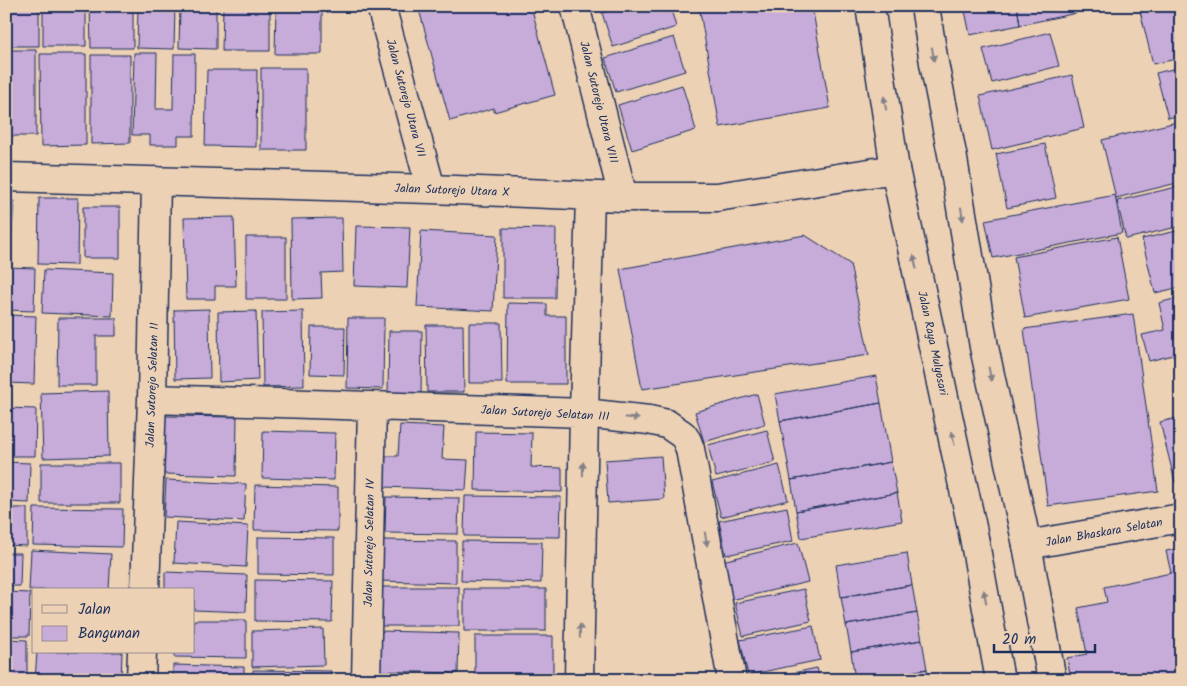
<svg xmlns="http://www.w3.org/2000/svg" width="1187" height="686" font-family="Kalam,sans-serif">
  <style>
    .building { fill: #c7abd8; stroke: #1b2f5e }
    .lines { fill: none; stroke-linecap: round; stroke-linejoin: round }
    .street-casing { stroke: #1b2f5e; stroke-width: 31 }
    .secondary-casing { stroke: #1b2f5e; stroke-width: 31 }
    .street { stroke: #edd1b4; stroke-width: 28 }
    .secondary { stroke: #edd1b4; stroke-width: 28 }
    .oneway { fill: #848089 }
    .labels { text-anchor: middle; stroke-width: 5; stroke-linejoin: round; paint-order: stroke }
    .street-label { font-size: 12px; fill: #1b2f5e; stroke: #edd1b4 }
  </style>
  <rect width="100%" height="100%" fill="#edd1b4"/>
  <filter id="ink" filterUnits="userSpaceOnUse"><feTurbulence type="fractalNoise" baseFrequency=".02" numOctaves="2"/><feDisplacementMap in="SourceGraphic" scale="10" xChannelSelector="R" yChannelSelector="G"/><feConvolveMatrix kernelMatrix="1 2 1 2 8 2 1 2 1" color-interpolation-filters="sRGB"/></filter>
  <g filter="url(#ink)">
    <!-- building -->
    <path class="building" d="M6,6H39V46H6Z
      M43,6H86V46H43Z
      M90,6H133V48H91Z
      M138,6H175L174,49L137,48Z
      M180,6H216V49L179,48Z
      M223,6H270V51H222Z
      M276,6H322V54H275Z
      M418,6H531L555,95L494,112V108L450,121Z
      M625,6H670L676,27L613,47L602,13Z
      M699,6H812L830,108L720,127Z
      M964,6H1017L1020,25L970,35Z
      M1017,6H1076L1077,13L1020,25Z
      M1079,6H1101L1079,10Z
      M1160,6H1181V58L1153,64L1140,11Z
      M1050,32L1059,66L992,83L983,49Z
      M674,37L685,71L616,92L605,58Z
      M6,50H36V136H6Z
      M134,53H157L156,109H173L174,54H195L194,136H178V145H150V135H132Z
      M40,54H86V145L41,146Z
      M91,55H130V143L91,144Z
      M1181,67V115L1168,118L1156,73Z
      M261,68H306V150H261Z
      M207,70H257L256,147L205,146Z
      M1072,75L1084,128L992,150L980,96Z
      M682,85L696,130L632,150L618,105Z
      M1181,121V182L1116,198L1102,140Z
      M1045,144L1056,198L1007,208L996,154Z
      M1181,186V226L1126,239L1117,201Z
      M1115,195L1122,233L993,258L985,220Z
      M39,198H78L77,265L38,264Z
      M6,200L14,201L10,265H6Z
      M83,207H120V258H83Z
      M234,217L236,286H215V299H186L184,218Z
      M342,218L343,272L321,273L322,298L292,299L291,219Z
      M356,226L410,227L407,288L354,286Z
      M503,228L556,229L555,298H503Z
      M1181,230V287L1155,293L1142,239Z
      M421,231L497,235L493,311L417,307Z
      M805,235L850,264L869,355L642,389L620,269Z
      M246,237H286V299H246Z
      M1117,237L1129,299L1025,318L1014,257Z
      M6,267L35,268L34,311L6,310Z
      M44,270L113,273L112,316L42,313Z
      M1181,297V353L1149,361L1142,335L1165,330L1159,303Z
      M508,303L547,304V316H566V384H507Z
      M209,309L210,378L175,379L174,310Z
      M256,311L258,380L219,382L218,312Z
      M303,311L304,386L263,387L262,312Z
      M1133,314L1158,491L1048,506L1024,329Z
      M6,315L36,316L34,384L6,383Z
      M58,318H116V336H96V385H57Z
      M348,318H384L383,389L347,388Z
      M469,323H501L502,383H469Z
      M426,325H463L464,392H427Z
      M311,327H345L344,375L310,374Z
      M389,331H422L421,395L388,394Z
      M876,376L881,403L780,421L775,394Z
      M108,391L109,456L43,458L41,393Z
      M757,394L765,424L704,442L695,412Z
      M881,403L891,462L791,480L780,421Z
      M6,408L36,409L35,456H6Z
      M165,416L237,417L236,476L164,474Z
      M1181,417V480L1175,482L1160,422Z
      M400,425L444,427L442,459L468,460L466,490L384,487L386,456H398Z
      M767,430L775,462L716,477L708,445Z
      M263,431L335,433L334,480L262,478Z
      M476,432L532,433L531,467L562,468V492L475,490Z
      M661,456L664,499L608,503L605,460Z
      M6,462L30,463L29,503L6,502Z
      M891,462L897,493L796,511L791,480Z
      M41,463H120V503H41Z
      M779,465L788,500L721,517L712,482Z
      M166,480L246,484L244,521L164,517Z
      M255,485L338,487V531L254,530Z
      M897,493L902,521L801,538L796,511Z
      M465,496L561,497L560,537L464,536Z
      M386,497L459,498L458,534L385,533Z
      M787,507L793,541L726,555L719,521Z
      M6,508H27V546L6,545Z
      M34,508L123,509L122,547L33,545Z
      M176,522L248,526L246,567L174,563Z
      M258,537L334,538V575L258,574Z
      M379,540L456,541V583L378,581Z
      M462,541L542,542L541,583L461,581Z
      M798,543L808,582L731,600L722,561Z
      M1181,548V680H1071L1067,658L1087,654L1078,608L1107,602L1104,587L1171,573L1166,551Z
      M31,550L111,554L109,590H29Z
      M6,553H21L20,586H6Z
      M907,553L912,585L841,597L836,565Z
      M165,572L247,575L246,612L194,610V590H165Z
      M255,580L333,581L332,622L255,621Z
      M912,585L917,613L846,625L841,597Z
      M381,587H459V626H381Z
      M464,589H546V631H464Z
      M804,589L811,621L743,636L735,603Z
      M6,592L30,593L29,636H6Z
      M917,613L922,640L851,652L846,625Z
      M194,620H246V658L174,657V652H194Z
      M813,626L820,660L748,675L740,640Z
      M323,629L324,665L252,667V631Z
      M379,631L459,633L458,673L378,671Z
      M475,636H553V676L475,675Z
      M6,639L27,640V680H6Z
      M922,640L927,669L866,680H855L851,652Z
      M37,652H122L121,680H35Z
      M173,665L244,667V680H173Z
      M817,668L820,680H759Z
      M927,669L928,680H866Z
      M253,670L331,671V680H253Z
      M374,677L441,680H374Z
      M466,678L531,680H466Z"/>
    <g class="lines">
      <!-- street casing -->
      <g class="street-casing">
        <path id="street" d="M381,6L431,189
          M575,6L623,197
          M6,177L431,189L623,197H717L895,169
          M152,399L584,413L649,420L667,424L683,435L687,441L690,449L732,680
          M1027,545L1181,518
          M145,590L152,399L156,181
          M141,680L142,652
          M366,680L372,407
          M579,680L584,413L590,196"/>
      </g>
      <!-- secondary casing -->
      <g class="secondary-casing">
        <path id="secondary" d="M870,6L895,169L973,532L1000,680
          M925,6L934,63L953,159L984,347L1027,545L1052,680"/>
      </g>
      <!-- street -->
      <use href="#street" class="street"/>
      <!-- secondary -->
      <use href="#secondary" class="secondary"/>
    </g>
    <!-- one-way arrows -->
    <defs><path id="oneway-solid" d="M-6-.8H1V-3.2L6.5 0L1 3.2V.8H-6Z" transform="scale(1.25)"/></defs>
    <g class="oneway">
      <use href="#oneway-solid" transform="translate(933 54) rotate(81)"/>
      <use href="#oneway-solid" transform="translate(885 103) rotate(-99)"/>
      <use href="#oneway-solid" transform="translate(962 214) rotate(81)"/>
      <use href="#oneway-solid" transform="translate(915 262) rotate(-102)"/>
      <use href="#oneway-solid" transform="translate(990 374) rotate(78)"/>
      <use href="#oneway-solid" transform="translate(632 418) rotate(6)"/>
      <use href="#oneway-solid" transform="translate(953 438) rotate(-102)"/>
      <use href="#oneway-solid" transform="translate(583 469) rotate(-89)"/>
      <use href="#oneway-solid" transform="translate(706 539) rotate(80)"/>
      <use href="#oneway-solid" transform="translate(985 597) rotate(-101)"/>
      <use href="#oneway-solid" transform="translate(580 631) rotate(-89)"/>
    </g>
  </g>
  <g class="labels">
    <!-- street labels -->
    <g class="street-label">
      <text transform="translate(406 98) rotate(75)" y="4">Jalan Sutorejo Utara VII</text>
      <text transform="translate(599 102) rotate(76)" y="4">Jalan Sutorejo Utara VIII</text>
      <text transform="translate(452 190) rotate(2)" y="4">Jalan Sutorejo Utara X</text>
      <text transform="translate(933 343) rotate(78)" y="4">Jalan Raya Mulyosari</text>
      <text transform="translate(152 385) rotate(-88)" y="4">Jalan Sutorejo Selatan II</text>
      <text transform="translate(545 413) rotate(3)" y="4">Jalan Sutorejo Selatan III</text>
      <text transform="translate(1104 532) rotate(-10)" y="4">Jalan Bhaskara Selatan</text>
      <text transform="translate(369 543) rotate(-89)" y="4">Jalan Sutorejo Selatan IV</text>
    </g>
  </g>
  <!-- margin -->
  <rect width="1187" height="686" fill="none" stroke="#edd1b4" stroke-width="25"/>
  <rect x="12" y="12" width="1162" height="661" fill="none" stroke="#1b2f5e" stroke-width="2" filter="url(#ink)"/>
  <!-- legend -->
  <rect x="32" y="588" width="162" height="65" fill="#edd1b4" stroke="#999092"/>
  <rect x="42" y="605" width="25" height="8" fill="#edd1b4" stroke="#999092"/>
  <text x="78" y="614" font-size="15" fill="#1b2f5e">Jalan</text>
  <rect x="42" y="626" width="25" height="15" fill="#c7abd8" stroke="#999092"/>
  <text x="78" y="638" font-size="15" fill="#1b2f5e">Bangunan</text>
  <!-- scale -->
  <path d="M994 644v8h101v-8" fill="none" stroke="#1b2f5e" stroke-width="2.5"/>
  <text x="1002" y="644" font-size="15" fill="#1b2f5e" stroke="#edd1b4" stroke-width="4" paint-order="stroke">20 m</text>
</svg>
